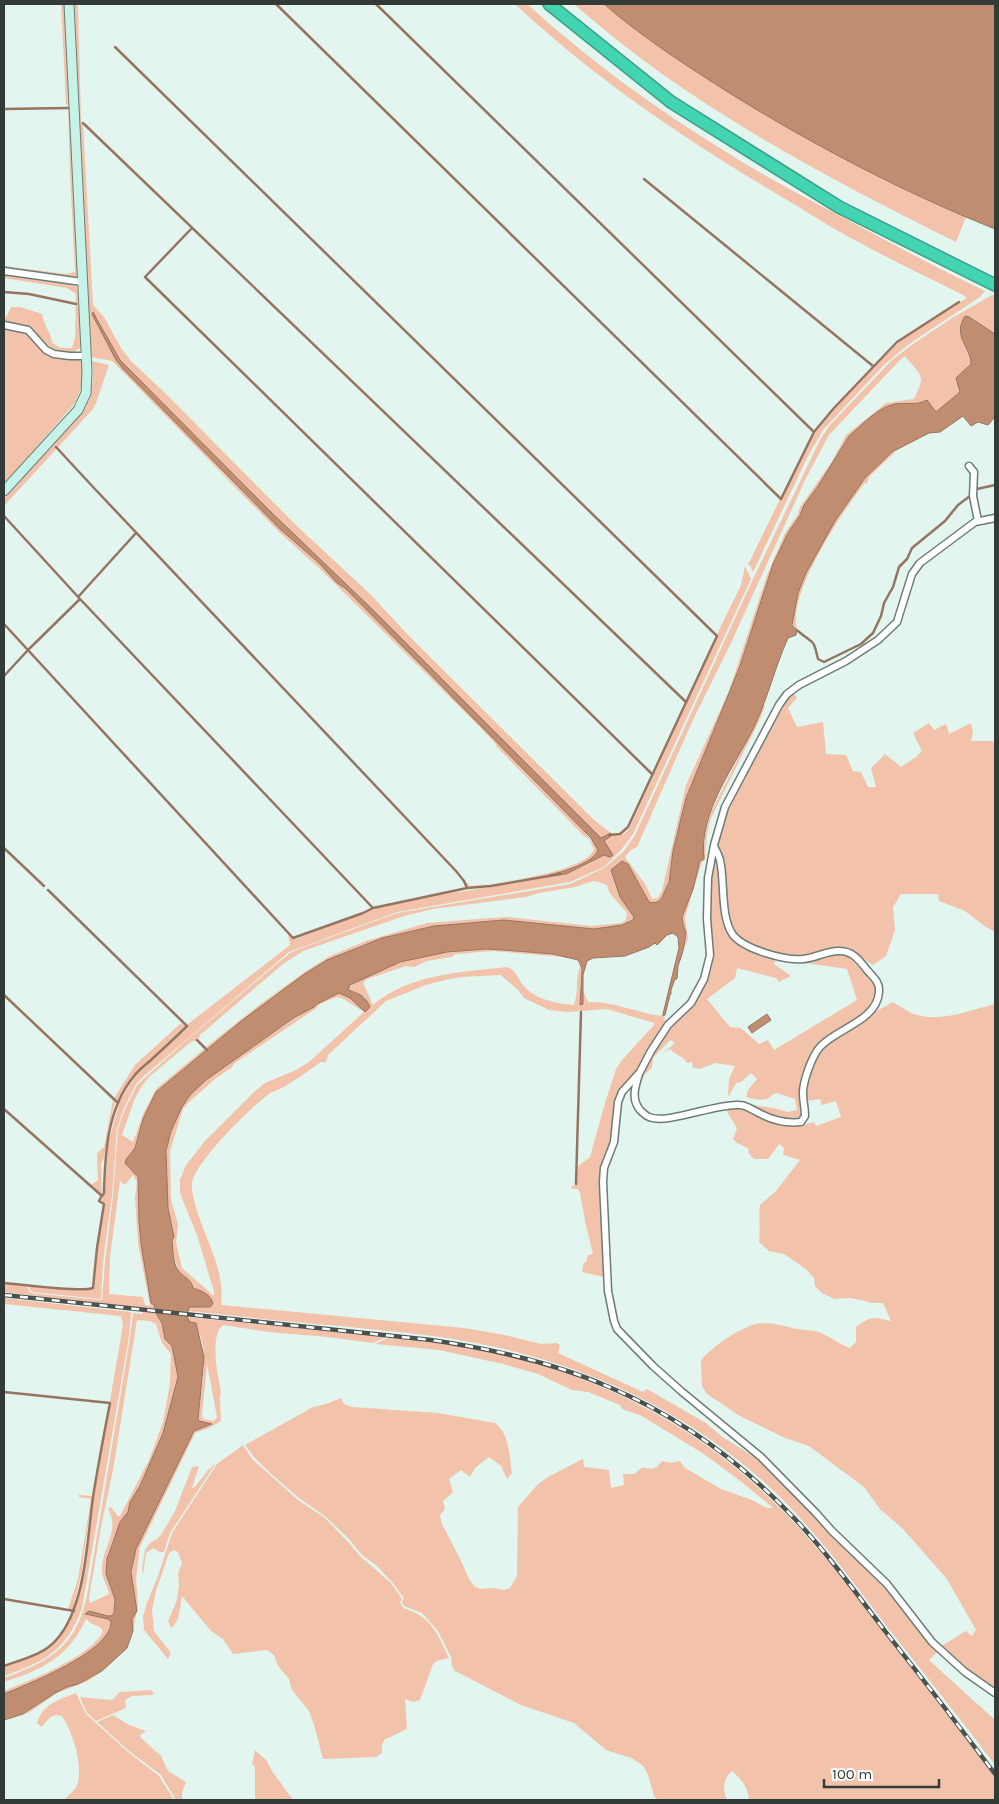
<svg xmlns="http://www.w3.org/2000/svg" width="999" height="1804" font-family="Karla,sans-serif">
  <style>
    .green { fill: #f2c3aa; fill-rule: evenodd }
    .water { fill: #c18d71; stroke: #967460 }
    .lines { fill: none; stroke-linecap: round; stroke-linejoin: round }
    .stream { stroke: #967460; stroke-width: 2.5 }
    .street-casing { stroke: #6c7d78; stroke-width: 9 }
    .secondary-casing { stroke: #6c7d78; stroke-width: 11 }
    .highway-casing { stroke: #3d9f87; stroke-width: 14 }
    .street { stroke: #fff; stroke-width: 6 }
    .secondary { stroke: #c7f2e8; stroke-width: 9 }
    .highway { stroke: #43d5b2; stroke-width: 11 }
    .rail-casing { stroke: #49524e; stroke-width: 4.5 }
    .rail { stroke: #fff; stroke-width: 2.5; stroke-dasharray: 8; stroke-linecap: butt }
  </style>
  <rect width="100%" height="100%" fill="#e2f5ef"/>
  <!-- green -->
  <path class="green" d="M61,4H65L78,276L73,278L4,269V266L66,274L75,272L70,174L68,105L66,104Z
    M74,4H78L81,122L83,124L93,305L104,317L121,348L131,361L166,394L298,527L370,594L410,637L593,819L611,833L601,838L372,609L270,511L120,360L98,319L92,312L116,360L124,370L280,529L319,563L337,583L345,588L440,686L472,716L497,743L571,816L597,847L598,852C579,874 540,877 514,880C498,882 483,886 467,887L465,881L470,886C494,884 587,872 594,849L589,839L583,835L496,746V744L481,728L320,569L279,532L131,380L112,361L91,357Z
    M515,4H527C589,60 657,110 728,153C765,177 805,197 844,218C890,243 937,268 985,291L980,297L912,342L898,353L883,366L823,430L807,458L753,572L750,565L747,564L750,561L780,499H781L815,433L851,390L898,343L919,327L967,298L965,296C932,279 897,263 864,245C836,231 809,213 782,197C687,141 595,79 515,4Z
    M574,4H604C642,37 685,65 728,91C805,139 883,180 966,217L956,242C821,175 687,104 574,4Z
    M4,274L66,283L77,287L79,298L81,347L74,352H59L50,347L35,333L4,323V318L7,316L11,307H20L42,314C44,327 51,331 52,343L61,348H72L75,338L76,294L67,288L4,278Z
    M992,295L995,296V334L969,317L961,326L962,340L971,358V364L956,378L960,392L936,413L921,403L891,405L877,413L849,436L818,486L804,505L800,514L788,533L773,564L740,666L686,798L673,851L669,883C663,890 664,906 649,902L628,864L622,861L611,870L620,897L634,917L633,920L622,925L594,929L504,920L434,926L382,938L355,948L320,964L272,998L208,1049L206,1047L259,1005L306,971L330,956L366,941L427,923L477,919L507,917L591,926L621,923L626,920L627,913L609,892L607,885L599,882L593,881L575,887L539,893L525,897L433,909L404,916L303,951L283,964L200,1035L199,1039L196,1038V1041H192L150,1076L142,1086L135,1098L122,1135L133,1142L144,1112L156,1089L204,1049L205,1051L156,1092L143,1119L135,1148L127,1157L128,1166L138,1177L139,1221L141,1245L151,1303L154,1305L156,1310L4,1292V1284L26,1286L31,1293L102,1300L105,1262L113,1195L118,1128L125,1109L137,1085L189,1038L290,953L299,949L397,913L570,884L604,868L624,851L635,835L753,579L821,438L830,425L891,361L913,344L952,318ZM905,356C922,377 926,374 914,399L886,403L846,435L831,463L800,507L798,514L785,533L767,575L729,691L686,785L662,891L658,898L652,899L645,884L625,857L631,850L637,847L692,722L730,645L806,478L829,435L899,361ZM133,1175L137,1182L135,1198L138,1243L150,1306L145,1305L143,1297L109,1294L110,1257L120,1181L125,1185Z
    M4,327L27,334L43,350L82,359C82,375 83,390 74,404L4,485Z
    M92,361L109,365L96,403L93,409L4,506V499L80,414C93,396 94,383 92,361Z
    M892,452H895L869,477L867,483H865C843,510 787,594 797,629H795C777,607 844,505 859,485C869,472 881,463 892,452Z
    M745,566L751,579L633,834L622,849L604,867L570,882L397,912L289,952L144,1076L136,1084L124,1108L117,1128L112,1195L103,1262L101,1299L32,1292L28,1286C43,1287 81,1293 94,1289L98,1247L105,1204L100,1202L105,1192L108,1144L119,1103L135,1076L188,1027V1024L290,945L288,934L292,938L296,939L373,909L443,894L492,887L566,874L604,855H613L603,841C606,839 608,837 610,836C619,834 623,837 629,829L718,636L717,634L741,585Z
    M792,692L797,698L788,708L797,727L823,722L826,754L846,755L853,771L861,772L868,787H876L871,768L885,754L901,767L916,757L922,751L913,733L929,723L934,730L946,724L949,734L971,723L973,733L971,741H992L995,744V932L986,927L965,911L939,901L938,894H901L893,907L895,930L886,956L873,965C864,960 854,950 843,948C833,946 819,954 809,955C787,959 743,948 732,927L715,845L720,822L774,717Z
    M763,704L765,706L760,719L711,818L707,833L705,860L702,862L685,917L688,939L683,951L686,933L682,921V917L693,889L704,850L705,833L711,812L755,725Z
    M714,849L719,862L731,934L776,957L774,964L791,976L779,982L776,978L737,968L735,978L707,999L730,1027L741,1028L759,1044L768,1040L774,1050L857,1000L847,969L792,961L840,952L849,954L877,984C876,988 877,995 876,999C870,1017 835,1029 821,1045C804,1064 805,1091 802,1114C789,1130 759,1111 746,1104L773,1108L788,1112L797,1110L795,1099L777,1093L772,1095C766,1103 755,1099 746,1097L748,1090L757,1079L751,1073L741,1082L736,1083L728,1097L729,1079L735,1066L715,1063L700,1069L693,1068L692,1062L687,1063C684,1056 675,1055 670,1049L662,1053L673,1045L674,1042L670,1040L653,1058L652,1068L645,1074L636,1095L644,1069L669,1026L681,1016L710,966L708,897Z
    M486,949L553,954L574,958L493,951L456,954L451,957L427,961L414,967L406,966L367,979L363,983L373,1005C408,974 463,972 507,967C516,970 517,977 522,984C535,1000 555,1003 574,1005C579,991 575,977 581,963L580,1005L583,1004V991L588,1002C613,1001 637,1013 663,1016L667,1024L642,1065L619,1093L615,1102V1128L601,1188L604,1277L582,1272L584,1262H586L588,1255L593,1254L586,1226L580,1193L578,1189H572L571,1186L577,1185L578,1166L590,1157L605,1103L616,1069L622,1060L654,1025V1023L607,1009L568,1012L549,1010L524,998L518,990L501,975L462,977L445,980L426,985L386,1001L328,1055L326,1062H321C308,1071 296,1080 282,1088C278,1090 273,1091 269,1094C251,1107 195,1162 192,1183C191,1194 196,1206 199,1217C209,1246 225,1273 221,1305L464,1328L505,1335L541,1344L556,1343L560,1345L558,1353L643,1392L647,1389L706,1423L721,1436L765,1464L886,1585L939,1650L929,1660L995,1720V1765C961,1720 927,1677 892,1633C858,1589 825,1543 786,1503C703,1418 592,1365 476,1343C431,1334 385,1331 339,1326C289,1322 238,1316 187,1311L189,1307H210L213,1304L212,1300L193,1288L188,1278L178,1270L174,1255L172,1240L174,1237C173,1227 169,1217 168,1207C166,1183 163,1156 171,1132C175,1119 181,1104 190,1095C217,1065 260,1044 292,1020C302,1012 325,995 337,993C348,991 358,1006 365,1012L370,1007L365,997L348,990C350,985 355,984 359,981C396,956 443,952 486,949ZM337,997L342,998L364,1012L309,1062L296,1070L265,1083L254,1092L205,1141L186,1165L180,1180V1193L198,1238L214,1292V1296L182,1268L176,1242L178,1224L171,1200L170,1151L183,1109L189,1102L215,1079L231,1068L235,1063L315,1009L320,1004Z
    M893,1002C900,1006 909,1013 917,1015C943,1022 971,1010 995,1004V1692L984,1685L940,1647L966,1631L972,1636L976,1630L947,1579L903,1529L880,1509L864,1487L809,1446L785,1438L740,1416L707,1394L702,1386L701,1360C712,1347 744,1324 762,1323C775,1323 784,1326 796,1329C803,1330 812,1330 819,1332C829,1336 839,1344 850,1348L856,1342V1327C872,1315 873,1317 891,1321L883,1303H872L861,1300L850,1298L834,1299L822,1293L815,1286L814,1278L806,1269L784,1254L769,1251L759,1242C761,1230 758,1218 760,1205L776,1191L800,1160L783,1155L784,1148L779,1144L768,1159H754L749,1154L748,1148L737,1143L733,1139L737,1128L727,1112L729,1107C747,1108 754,1115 770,1122C783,1128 801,1126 814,1122L816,1126L841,1117L836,1101L822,1105L820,1099L806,1101C797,1051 857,1022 893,1002Z
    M181,1023L185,1026L133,1075L117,1101L114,1098L135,1065Z
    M113,1100L115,1103L109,1126L104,1158L101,1163L102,1195L91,1185L98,1180L97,1153L104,1147Z
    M4,1298L131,1312L129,1337L82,1608C66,1651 46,1661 4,1676V1667L49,1648L64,1631L74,1611L84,1571L94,1494L123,1325L121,1316L4,1304Z
    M143,1312L156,1313L162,1323L165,1339L172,1346L178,1377L163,1433L140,1486L131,1502L128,1512L112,1542L107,1559L106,1574L115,1599L114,1613L111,1616H108L89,1611L86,1615L108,1619L111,1621C112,1652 29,1684 4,1694V1691C28,1681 93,1656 103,1631L100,1627L92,1624L86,1619C68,1658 43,1669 4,1682V1678C53,1660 78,1645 88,1590L130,1338L133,1313L142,1314ZM137,1320L150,1321L156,1324L162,1343L171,1354L170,1383L163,1422L149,1460L120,1516H118L111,1507L108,1509C121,1531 101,1548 102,1571C102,1579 108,1586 109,1594L90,1603L89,1598L101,1527L113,1470Z
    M187,1317L386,1337L373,1343L327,1337L269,1332L223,1325C209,1336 218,1376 221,1392L220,1398L221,1421L209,1428L195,1433L140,1547L136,1579L138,1604L133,1631L132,1619L137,1611L131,1572L136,1549L194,1431L212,1425L199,1421L198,1419C199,1394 210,1357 199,1333C197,1327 190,1323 187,1317ZM207,1364L217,1417L214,1421L203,1419L202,1415Z
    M388,1338C529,1348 658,1394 762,1491C812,1536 851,1590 892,1643C926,1688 961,1732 995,1777V1800H749C748,1787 742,1780 732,1771C722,1780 723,1789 727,1800H657L654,1796L648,1775L644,1767L638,1762L631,1758L606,1750L574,1723L521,1705L455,1671L452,1666L451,1657L438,1631L422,1613L404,1606L402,1602L404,1598L392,1582L377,1566L362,1555L349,1539L326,1517L299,1498L270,1473L254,1457L245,1445L313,1407L326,1404L341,1398L344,1404L352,1407L438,1413L495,1423C510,1434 509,1456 512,1473L507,1479L501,1466L489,1457L475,1468L470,1477L461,1470L449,1479L453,1492L443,1501L445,1509L440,1515L442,1524L461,1561L469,1579L474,1586L480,1589L493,1588L504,1590L510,1588L517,1576L518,1507L538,1484L548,1477L583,1459L584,1467L609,1470L611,1488L624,1485L623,1474H635C646,1459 650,1478 662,1461L671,1463L680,1461L685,1468L721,1489L752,1500L767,1508H773L743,1483L704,1454L640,1415L622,1409L620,1405L588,1392L572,1390L538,1374L503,1364L439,1350L375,1344Z
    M243,1445L252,1459L269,1474L298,1500L325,1518L347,1541L361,1557L391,1583L402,1599L400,1602L403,1608C431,1616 437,1633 449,1658L437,1661L433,1664L420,1700L414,1702L405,1699L407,1729L384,1740L382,1745V1753L376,1757L323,1759L315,1728L309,1711L292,1690L289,1679L278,1666L274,1655L267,1650L233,1654L223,1639L211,1631L182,1596C180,1606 180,1622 171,1628L168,1621L177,1600L179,1585L178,1574L182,1563L178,1552L174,1550L169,1553L156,1591L152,1610L154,1631L171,1653L168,1659L144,1630L143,1616L147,1603L158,1576L172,1533L217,1464Z
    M216,1463L170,1533L164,1552H160L153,1548L146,1553L143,1575L142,1568L145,1550L150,1543L157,1539L161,1535L175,1511L192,1467L199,1466L192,1488L195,1487L208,1470Z
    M79,1495L92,1496L81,1575L73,1610L68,1609L78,1579L91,1499L79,1497Z
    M102,1671L88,1681L57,1693L30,1712L4,1721L28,1712L55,1692L67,1687L78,1684Z
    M151,1690L154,1694L152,1695L132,1696L125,1700L126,1708L96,1721L87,1713L80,1697L112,1700L120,1692Z
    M76,1693L86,1714L128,1752L159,1776L174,1800H66V1798C68,1795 73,1792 75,1789C86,1772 73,1732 62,1716C52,1713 47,1720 42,1727L37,1723C43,1703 59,1700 76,1693Z
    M113,1715L129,1725L146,1731L140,1735L141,1738L161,1756L168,1771L186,1782L182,1793V1798L184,1800H176L161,1775L129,1751L97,1722Z
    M255,1750L267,1761L272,1771L293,1800H255V1767L252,1764Z"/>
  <!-- water -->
  <path class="water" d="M604,4H995V229C903,192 815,146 731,94C687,66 643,38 604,4Z
    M93,312L120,360L270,511L372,609L601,838L611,833V836L604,841L613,855L610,857L604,855L566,874L549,875C562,872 594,863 598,850L591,838L345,588L337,583L319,563L280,529L124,370L116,360L92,314Z
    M965,316L969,317L995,334V417L988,425L978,422L971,426L963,416L940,432L929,433L892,452L865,478L835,521L806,573L798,593L792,625L795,629H797L796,635L788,638C775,667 768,697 755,725C736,765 698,812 704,859L700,861L693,889L682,917L683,924L686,933L683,951L678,966L677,979H675L671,990V994L670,995L665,1015L663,1016V1014L679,948L678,937L673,933L667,935L657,945L655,943L649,947L625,956L593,958L587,961L583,975V1004L580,1005L582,968L578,960L553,954L503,950L486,949L447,952L400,962L350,985L348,990C359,994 365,995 370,1007L365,1012L350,998L339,993L317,1004L314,1007L295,1017L206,1080L190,1095L182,1107L171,1131L166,1151L168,1208L174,1237L172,1240C173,1249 173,1261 177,1269C183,1277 191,1278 193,1288C202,1291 211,1294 213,1304L210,1307H189L187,1317L190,1322L196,1323L204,1357L198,1419L199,1421L212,1424L194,1431L136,1549L131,1572L137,1611L132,1619L133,1631L127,1648L102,1671L78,1684L67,1687L55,1693L23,1714L4,1720V1694C28,1684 113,1651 111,1621L108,1619L85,1614L89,1611L108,1616H111L114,1613L115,1599L106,1574L107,1559L120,1522L128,1512L130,1502L140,1486L163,1433L178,1377L172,1346L165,1339L162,1323L157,1315L154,1305L151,1303L141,1244L139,1221L138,1177L125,1163L127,1158L135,1148L143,1119L156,1092L240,1022L303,975L327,960L382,938L434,926L504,920L594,929L622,925L633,920L634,917L620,897L611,870L622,861L628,864L649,902C664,906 663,890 669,883L673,851L686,798L740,666L773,564L788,533L800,515L804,505L818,486L849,436C862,425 878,407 895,404C907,402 916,406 927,400L936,412L960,392L956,378L971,364C971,347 952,337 965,316Z
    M767,1014L771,1020L752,1033L748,1027Z"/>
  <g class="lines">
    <!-- stream -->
    <path class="stream" d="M276,4L781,499L814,432L834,408L897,342L959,302
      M376,4L814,432
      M115,47L717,636L628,827L620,834L609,835
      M4,109L68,108
      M83,123L686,702
      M644,179L873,366
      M192,228L145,277L652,774
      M4,292L29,294L76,304
      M56,447L94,488L456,871L464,881L467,888
      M977,489L995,485
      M4,516L80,599L373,908
      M78,597L136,533
      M4,624L293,938L363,913L373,908L467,888L491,886L561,874
      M798,631C814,645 813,637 818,659L824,662L861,644L873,633L881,616L884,603L893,587L899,567L907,559L912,548L945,521L958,505L970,496
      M4,676L28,650L80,599
      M4,848L44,886
      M4,995L118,1103
      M197,1040L207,1050
      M4,1109L102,1196L104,1193C105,1153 107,1109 134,1076C139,1069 147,1064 153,1058C165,1047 176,1037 187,1026L48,890
      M576,1184L581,1012
      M4,1283C20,1284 82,1293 93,1288L97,1248L104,1204L99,1201L101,1197
      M4,1392L110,1403C104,1434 98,1465 93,1497C87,1539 86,1606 57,1639C44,1655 22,1659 4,1666
      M4,1599L74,1611"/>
    <!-- street casing -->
    <g class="street-casing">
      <path id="street" d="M4,271L82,282
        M4,325L28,330L46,350L54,354L70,356H86
        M969,466L974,472L973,496L978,521
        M995,518L975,522L920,563L912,574L897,622L878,640L846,661L799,685L787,694L779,705L725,807L714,845L708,878L707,919L710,955L704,979L691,1003L668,1025L651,1051L640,1072L622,1092L618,1102L614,1142L604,1168L603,1182L608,1291L614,1321L617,1329L653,1366L681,1391L761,1457L816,1513L832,1531L887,1584L932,1642L965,1672L995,1693
        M639,1074C635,1087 631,1099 640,1110C643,1113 646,1116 649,1117C667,1125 716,1103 739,1105C746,1105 751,1109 757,1112C771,1120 784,1124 801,1122L805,1116C805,1108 803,1101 803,1093C803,1081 812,1056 820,1047C837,1028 877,1021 879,992C880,982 873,977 867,970C860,961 853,951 840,951C828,950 816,958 803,959C785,961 744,949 733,935C720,917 725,881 720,860C719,855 716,851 714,846"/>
    </g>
    <!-- secondary casing -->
    <g class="secondary-casing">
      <path id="secondary" d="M4,491L78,410L86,393L87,371L69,4"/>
    </g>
    <!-- highway casing -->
    <g class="highway-casing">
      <path id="highway" d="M549,4L671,102L839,207L995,285"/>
    </g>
    <!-- street -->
    <use href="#street" class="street"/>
    <!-- secondary -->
    <use href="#secondary" class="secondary"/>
    <!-- highway -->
    <use href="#highway" class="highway"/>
    <!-- rail casing -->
    <g class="rail-casing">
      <path id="rail" d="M4,1295L431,1340C493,1349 552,1362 609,1387C680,1417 743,1464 795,1519C828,1554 856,1593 885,1631C922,1678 959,1726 995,1774"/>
    </g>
    <!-- rail -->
    <use href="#rail" class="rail"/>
  </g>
  <!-- border -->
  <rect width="999" height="1804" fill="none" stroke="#333b38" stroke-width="10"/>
  <!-- scale -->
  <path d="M824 1779v8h115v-8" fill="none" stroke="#333b38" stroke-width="2.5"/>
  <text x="832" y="1779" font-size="15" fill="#333b38" stroke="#ffffff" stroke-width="4" paint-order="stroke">100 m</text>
</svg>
